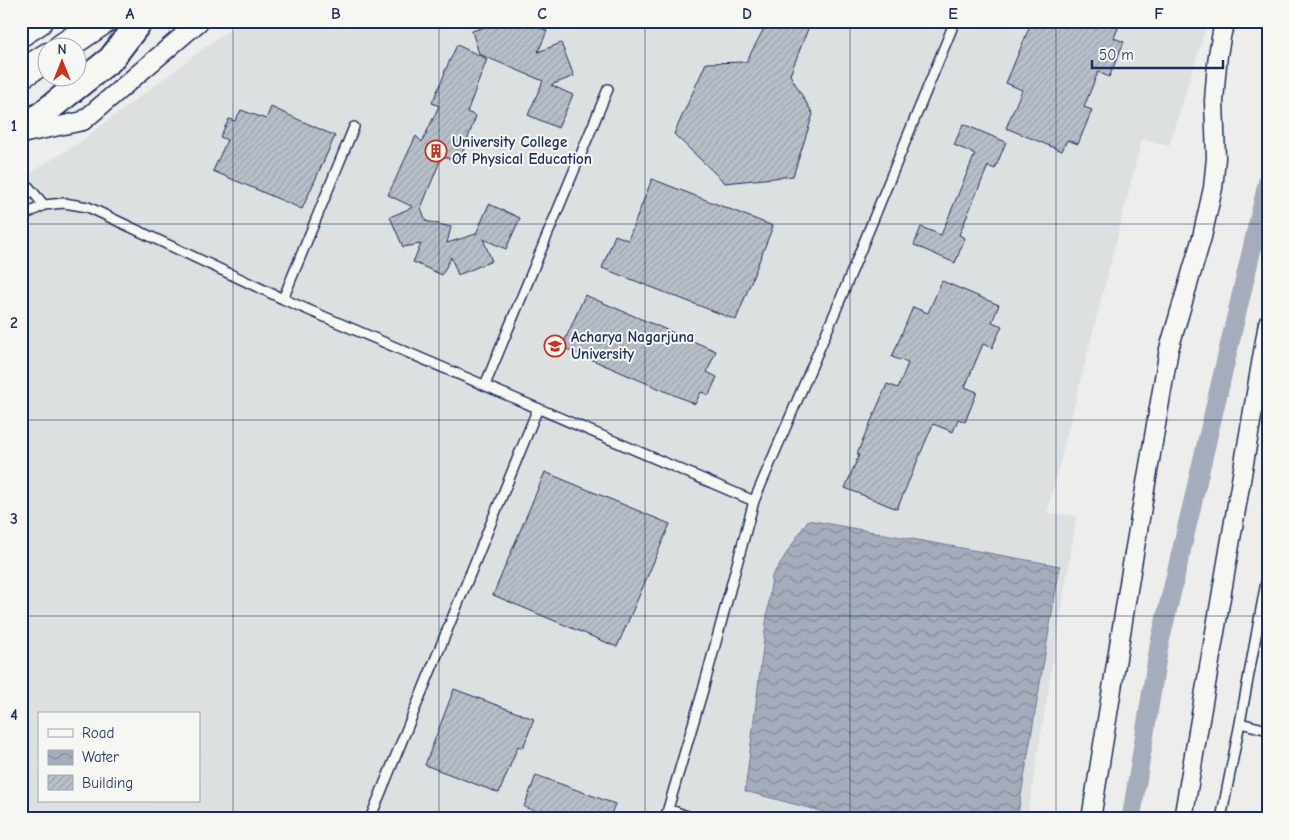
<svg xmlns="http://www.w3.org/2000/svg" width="1289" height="840" font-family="'Comic Neue',sans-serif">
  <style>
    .built { fill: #dde0e1; fill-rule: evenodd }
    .water { fill: url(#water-waves); stroke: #6e7a96 }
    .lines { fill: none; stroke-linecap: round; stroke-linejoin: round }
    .canal { stroke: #a5acbc; stroke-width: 19 }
    .building { fill: url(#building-hatch); stroke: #1b2f5e }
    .service-casing { stroke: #1b2f5e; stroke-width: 12 }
    .minor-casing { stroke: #1b2f5e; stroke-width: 21 }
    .secondary-casing { stroke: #1b2f5e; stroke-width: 29 }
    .trunk-casing { stroke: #1b2f5e; stroke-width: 31 }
    .service { stroke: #f6f6f2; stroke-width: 9 }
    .minor { stroke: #f6f6f2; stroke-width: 18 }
    .secondary { stroke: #f6f6f2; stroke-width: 25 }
    .trunk { stroke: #f6f6f2; stroke-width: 28 }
    .grid { fill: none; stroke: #1b2f5e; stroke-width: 1; stroke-opacity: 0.55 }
    .labels { text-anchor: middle; stroke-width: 4; stroke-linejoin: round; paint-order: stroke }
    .poi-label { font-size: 15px; font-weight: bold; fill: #1b2f5e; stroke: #f6f6f2; text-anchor: start }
    .neatline { fill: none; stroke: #1b2f5e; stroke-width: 2 }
    .grid-label { font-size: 16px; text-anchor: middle; font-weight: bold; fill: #1b2f5e }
  </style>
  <defs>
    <pattern id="water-waves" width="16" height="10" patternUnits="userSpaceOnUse" patternTransform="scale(1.25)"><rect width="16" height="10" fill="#a5acbc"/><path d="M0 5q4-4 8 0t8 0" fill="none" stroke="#868c9c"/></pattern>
    <pattern id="building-hatch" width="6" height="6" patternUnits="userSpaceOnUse" patternTransform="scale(1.25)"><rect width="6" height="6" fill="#b9bfc8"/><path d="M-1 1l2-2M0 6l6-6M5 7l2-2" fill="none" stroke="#9ea4ae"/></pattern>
  </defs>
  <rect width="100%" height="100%" fill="#edeeec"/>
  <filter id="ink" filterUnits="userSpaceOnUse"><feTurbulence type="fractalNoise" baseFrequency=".02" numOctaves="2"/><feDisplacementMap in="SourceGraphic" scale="10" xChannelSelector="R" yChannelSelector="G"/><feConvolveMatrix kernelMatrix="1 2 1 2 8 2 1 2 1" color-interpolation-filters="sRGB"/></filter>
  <g filter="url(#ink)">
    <!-- built -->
    <path class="built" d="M240,21H1208L1169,146L1142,139L1047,513L1077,516L1027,819H21V179L78,143ZM39,714H199V801H39Z"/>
    <!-- water -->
    <path class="water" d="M808,520L1060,566L1017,819H850L745,791L772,576Z"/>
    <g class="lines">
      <!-- canal -->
      <path class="canal" d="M1131,819L1159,646L1268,180"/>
    </g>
    <!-- building -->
    <path class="building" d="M503,21H525L547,31L538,52L561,43L574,76L551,85L573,95L558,128L528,115L543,81L479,54L472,31Z
      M768,21H811L790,75L813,114L793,176L725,183L674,134L706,63L746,62Z
      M1032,21H1100L1118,28L1114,38L1124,42L1109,77L1098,72L1084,107L1092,110L1078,144L1067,140L1062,151L1006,128L1022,90L1006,83Z
      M457,45L487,59L467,112L476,116L459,162L442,156L421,208L426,221L451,227L447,243L476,234L489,204L520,218L506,249L483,239L492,261L458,275L451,257L442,275L413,262L421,244L403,247L390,217L413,207L388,195L416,136L422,142L439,106L432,103L445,73H444Z
      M271,107L335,136L302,209L213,171L227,140L220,137L229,119L235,121L241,110L266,119Z
      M963,124L1006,142L995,169L988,166L959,235L965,238L955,263L914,245L921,227L941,235L975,154L954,145Z
      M652,179L773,226L736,320L602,268L615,235L628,240Z
      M942,281L999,305L992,322L1002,326L992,348L983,344L965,387L977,392L965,422L958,419L953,432L933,424L897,509L845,488L859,455L857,454L887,384L898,388L908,363L892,357L913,307L928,313Z
      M585,295L716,351L707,372L717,377L709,395L701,392L695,404L562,347Z
      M545,472L670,524L617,647L493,595Z
      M454,689L534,719L523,748L518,746L499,793L425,765Z
      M536,775L615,804L609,819H557L524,807Z"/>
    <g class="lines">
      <!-- service casing -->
      <g class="service-casing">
        <path id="service" d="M21,178L44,205
          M21,217L44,205L64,203L88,207L283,299L754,501
          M283,299L354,127
          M485,385L608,89
          M1258,625L1268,628
          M1240,723L1268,730
          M668,809L695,819
          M370,819L538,408
          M664,819L668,809L703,690L754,501L836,310L955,21
          M1221,819L1240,723L1268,571"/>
      </g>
      <!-- minor casing -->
      <g class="minor-casing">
        <path id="minor" d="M21,134L83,121L200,21
          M1091,819L1132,565L1169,349L1202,237L1213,188L1216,158L1214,101L1216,75L1218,55L1222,32L1227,21
          M1183,819L1268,323"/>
      </g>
      <!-- secondary casing -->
      <g class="secondary-casing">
        <path id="secondary" d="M21,131L111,59L140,21"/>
      </g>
      <!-- trunk casing -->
      <g class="trunk-casing">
        <path id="trunk" d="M21,32L38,21
          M62,48L102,21
          M21,74L48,57"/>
      </g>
      <!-- service -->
      <use href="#service" class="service"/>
      <!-- minor -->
      <use href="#minor" class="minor"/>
      <!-- secondary -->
      <use href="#secondary" class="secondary"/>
      <!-- trunk -->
      <use href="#trunk" class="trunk"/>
    </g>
  </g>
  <!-- grid -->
  <path class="grid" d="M233,21V819M439,21V819M645,21V819M850,21V819M1056,21V819M21,224H1268M21,420H1268M21,616H1268"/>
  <!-- icons -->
  <defs>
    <g id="building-ring" transform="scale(1.125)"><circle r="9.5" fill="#f6f6f2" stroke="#c8321e" stroke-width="1.5"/><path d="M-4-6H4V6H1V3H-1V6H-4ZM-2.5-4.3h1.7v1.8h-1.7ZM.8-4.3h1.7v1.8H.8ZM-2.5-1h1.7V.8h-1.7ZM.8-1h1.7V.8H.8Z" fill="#c8321e"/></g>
    <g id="university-ring" transform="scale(1.125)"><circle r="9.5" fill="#f6f6f2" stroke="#c8321e" stroke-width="1.5"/><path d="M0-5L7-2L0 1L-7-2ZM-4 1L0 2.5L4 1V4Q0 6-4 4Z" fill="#c8321e"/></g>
  </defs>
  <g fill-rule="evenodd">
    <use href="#building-ring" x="436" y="151"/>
    <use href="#university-ring" x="555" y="346"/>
  </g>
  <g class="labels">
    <!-- poi labels -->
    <g class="poi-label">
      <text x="452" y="147">University College<tspan x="452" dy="17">Of Physical Education</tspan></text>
      <text x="571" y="342">Acharya Nagarjuna<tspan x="571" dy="17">University</tspan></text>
    </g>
  </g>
  <!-- margin -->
  <rect width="1289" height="840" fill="none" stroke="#f6f6f2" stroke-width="55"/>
  <!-- legend -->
  <rect x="38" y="712" width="162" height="90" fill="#f6f6f2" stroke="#9ea6b7"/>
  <rect x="48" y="729" width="25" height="8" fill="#f6f6f2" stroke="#9ea6b7"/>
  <text x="82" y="738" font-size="15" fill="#1b2f5e">Road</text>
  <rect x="48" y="750" width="25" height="15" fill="url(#water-waves)" stroke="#9ea6b7"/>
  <text x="82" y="762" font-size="15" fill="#1b2f5e">Water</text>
  <rect x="48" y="775" width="25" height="15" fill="url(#building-hatch)" stroke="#9ea6b7"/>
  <text x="82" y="788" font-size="15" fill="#1b2f5e">Building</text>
  <!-- north arrow -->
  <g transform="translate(62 62)"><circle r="24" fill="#f6f6f2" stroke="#9ea6b7"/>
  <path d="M0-4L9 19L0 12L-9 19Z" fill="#c8321e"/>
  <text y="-8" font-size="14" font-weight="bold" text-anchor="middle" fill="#1b2f5e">N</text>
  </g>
  <!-- scale -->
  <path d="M1092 60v8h131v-8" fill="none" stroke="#1b2f5e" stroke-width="2.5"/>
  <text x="1099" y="60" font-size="15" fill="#1b2f5e" stroke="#f6f6f2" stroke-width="4" paint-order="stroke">50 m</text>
  <rect x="28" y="28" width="1234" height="784" class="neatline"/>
  <g class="grid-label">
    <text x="130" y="19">A</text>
    <text x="336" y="19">B</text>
    <text x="542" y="19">C</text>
    <text x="747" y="19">D</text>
    <text x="953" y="19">E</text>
    <text x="1159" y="19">F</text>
    <text x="14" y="131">1</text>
    <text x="14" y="328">2</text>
    <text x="14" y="524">3</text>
    <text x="14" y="720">4</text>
  </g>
</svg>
